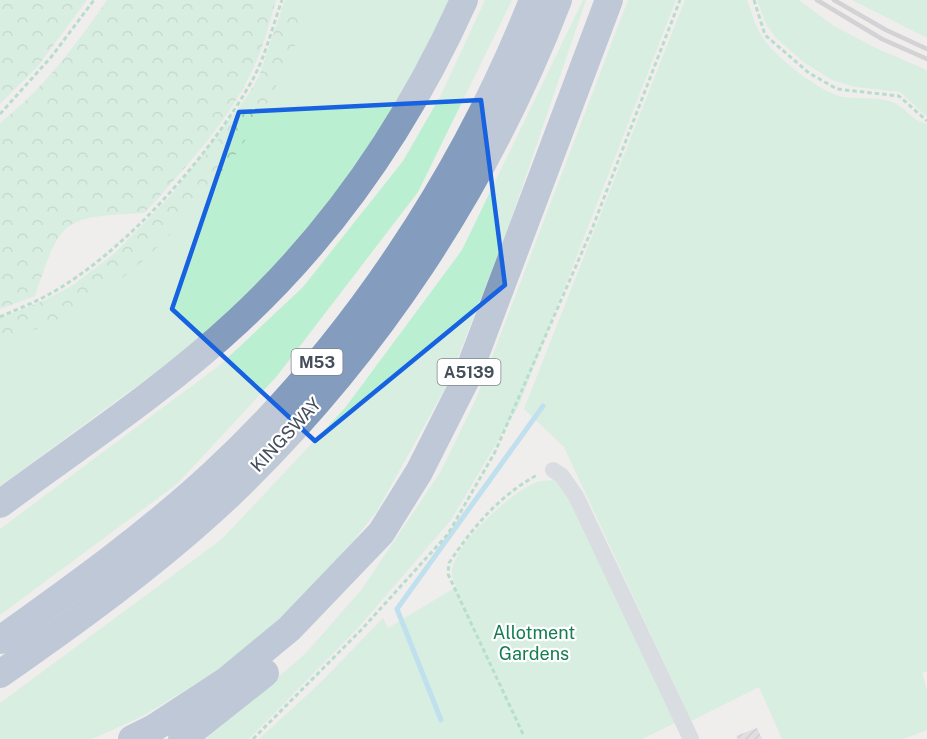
<svg xmlns="http://www.w3.org/2000/svg" width="927" height="739" font-family="'Public Sans',sans-serif">
  <style>
    .green { fill: #baefd2 }
    .forest { fill: url(#forest-crowns) }
    .lines { fill: none; stroke-linecap: round; stroke-linejoin: round }
    .stream { stroke: #86d1ed; stroke-width: 5 }
    .building { fill: url(#building-hatch) }
    .path { stroke: #72cda6; stroke-width: 3; stroke-dasharray: 4.5 3; stroke-linecap: butt }
    .street { stroke: #bdc7d0; stroke-width: 16 }
    .highway { stroke: #849cbd; stroke-width: 28 }
    .rail { stroke: #afb2b8; stroke-width: 4.5 }
    .marked { fill: none; stroke: #1662e1; stroke-width: 4.5; stroke-linejoin: round }
    .labels { text-anchor: middle; stroke-width: 4.5; stroke-linejoin: round; paint-order: stroke }
    .shield { fill: #fff; stroke: #7d848c; stroke-width: 1.5 }
    .shield-label { font-size: 16px; font-weight: bold; fill: #454f5b }
    .street-label { font-size: 18px; fill: #454f5b; stroke: #fff }
    .park-label { font-size: 18px; fill: #157d50; stroke: #fff }
  </style>
  <defs>
    <pattern id="forest-crowns" width="20" height="18" patternUnits="userSpaceOnUse" patternTransform="scale(1.5)"><rect width="20" height="18" fill="#baefd2"/><path d="M2 6a3 3 0 1 1 6 0M12 15a3 3 0 1 1 6 0" fill="none" stroke="#99c4ad"/></pattern>
    <pattern id="building-hatch" width="6" height="6" patternUnits="userSpaceOnUse" patternTransform="scale(1.5)"><rect width="6" height="6" fill="#caccd2"/><path d="M-1 1l2-2M0 6l6-6M5 7l2-2" fill="none" stroke="#a6a8ad"/></pattern>
  </defs>
  <rect width="100%" height="100%" fill="#f0eded"/>
  <!-- green -->
  <path class="green" d="M290,0H449L401,99L307,234L198,341L0,486V323L44,307L143,232L266,72Z
    M485,0H512L418,192L277,376L177,484L0,615V529L220,365L303,287L403,161L441,95Z
    M583,0H586L510,223L448,383L377,511L332,568L239,657L143,716L92,739H0V703L222,539L345,408L462,250Z
    M628,0H676L519,405L451,520L358,628L249,739H206L306,653L362,589L441,471L476,399Z
    M685,0H747C752,12 755,27 763,38C775,57 821,93 843,97C858,99 875,97 889,101C905,105 911,121 927,124V671L922,673L927,689V730L903,739H782L759,687L691,721L564,447L524,409Z
    M757,0H799L834,26L880,50L927,70V117L900,92L855,87L832,80L805,63L776,38L766,24Z
    M852,0H927V38Z
    M553,480L563,486L677,722L642,739H259L320,683L383,618L388,628L456,587C454,582 451,575 452,570C456,543 510,493 535,483C540,480 547,481 553,480Z"/>
  <!-- forest -->
  <path class="forest" d="M0,0H87L38,66L0,104Z
    M107,0H276C269,25 262,52 250,75C226,124 188,164 153,204L144,213C61,217 61,219 35,296L0,309V123C43,89 76,45 107,0Z
    M285,0H300L298,9L304,22C258,152 138,306 0,341V318L45,300L75,284L114,254L183,183L231,124L259,76Z"/>
  <g class="lines">
    <!-- stream -->
    <path class="stream" d="M441,720L397,609L543,406"/>
  </g>
  <!-- building -->
  <path class="building" d="M757,728L762,739H738L736,736Z"/>
  <g class="lines">
    <!-- path -->
    <path class="path" d="M754,0L765,35L809,73L837,89L899,96L927,121
      M0,114L52,56L94,0
      M0,317C15,310 31,304 46,296C123,255 212,154 254,77C266,54 273,25 282,0
      M523,734L448,574L449,563C473,527 499,496 537,475
      M253,739L362,629L448,534L495,452L592,229L680,0"/>
    <!-- street -->
    <path class="street" d="M553,470L562,476L576,496L691,739"/>
    <!-- highway -->
    <path class="highway" d="M0,504C80,445 165,389 238,321C335,231 410,120 464,0
      M0,640C74,587 147,535 214,473C352,345 464,175 533,0
      M0,674C79,619 159,561 229,495C374,356 486,187 558,0
      M132,739L154,728L226,681L289,629L381,533L419,472L466,379L609,0
      M182,739L265,673"/>
    <!-- rail -->
    <path class="rail" d="M817,0L882,39L927,59
      M834,0L886,30L927,49"/>
  </g>
  <!-- marked area -->
  <path d="M0 0H927V739H0ZM481,100L505,285L315,441L172,309L239,112Z" fill="#f0eded" fill-opacity=".55" fill-rule="evenodd"/>
  <path class="marked" d="M481,100L505,285L315,441L172,309L239,112Z"/>
  <g class="labels">
    <!-- shield labels -->
    <g class="shield">
      <rect x="291.5" y="349" width="51" height="26" rx="4.5"/>
      <rect x="437.5" y="359" width="63" height="26" rx="4.5"/>
    </g>
    <g class="shield-label">
      <text x="317" y="368">M53</text>
      <text x="469" y="378">A5139</text>
    </g>
    <!-- street labels -->
    <g class="street-label">
      <text transform="translate(286 435) rotate(-47)" y="6">KINGSWAY</text>
    </g>
    <!-- park labels -->
    <g class="park-label">
      <text x="534" y="639">Allotment<tspan x="534" dy="21">Gardens</tspan></text>
    </g>
  </g>
</svg>
